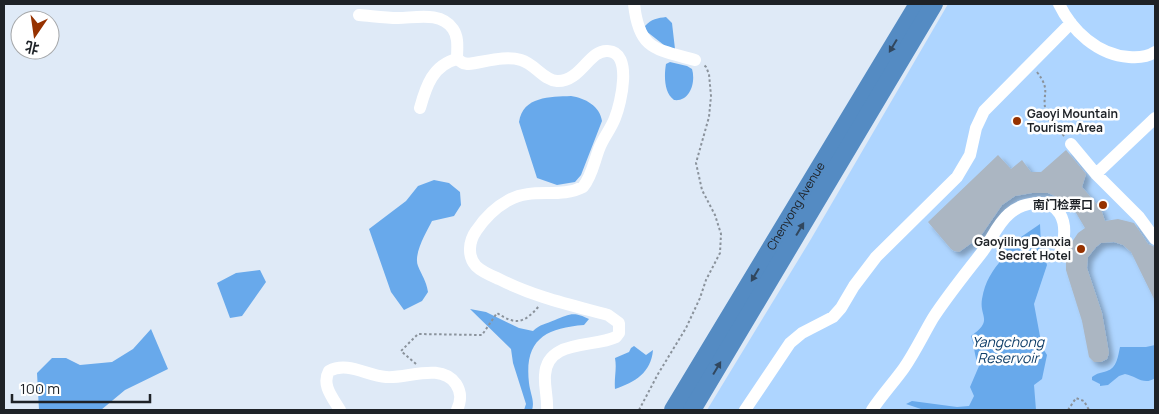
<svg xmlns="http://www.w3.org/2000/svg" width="1159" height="414" font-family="Manrope,'Noto Sans SC',sans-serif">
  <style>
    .green { fill: #aed5ff }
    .water { fill: #68a9eb }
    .building { fill: #abb6c2; filter: url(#shadow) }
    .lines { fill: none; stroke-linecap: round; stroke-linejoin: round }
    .path { stroke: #8a929b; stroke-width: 2; stroke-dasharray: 2.5 2.5; stroke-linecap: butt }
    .minor { stroke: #fff; stroke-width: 12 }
    .highway { stroke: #548bc3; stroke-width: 18 }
    .oneway { fill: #31475e }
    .poi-dot { fill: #963200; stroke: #fff; stroke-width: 2 }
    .labels { text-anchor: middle; stroke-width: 5; stroke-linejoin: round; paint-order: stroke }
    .poi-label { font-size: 12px; font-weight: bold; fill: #1e2227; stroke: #fff; text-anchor: end }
    .street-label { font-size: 12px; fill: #1e2227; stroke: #fff }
    .water-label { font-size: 14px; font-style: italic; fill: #103f69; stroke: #fff }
  </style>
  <defs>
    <filter id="shadow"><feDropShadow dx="4.5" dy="4.5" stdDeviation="2.5" flood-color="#0004"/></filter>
  </defs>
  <rect width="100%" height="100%" fill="#dfeaf7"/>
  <!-- green -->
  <path class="green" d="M948,4H1155V410H707L811,239Z"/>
  <!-- water -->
  <path class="water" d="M666,17L672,23L675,49H669L646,31L645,26C651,19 658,18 666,17Z
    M670,62L687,66L692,69C696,82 690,102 674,100C664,93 664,76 666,64Z
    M571,96C585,98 600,106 602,121L581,175L575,182L557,185L537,178L519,122C523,96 550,97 571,96Z
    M434,180L449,183L460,192L461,205L454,216L432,221C427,231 413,254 418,266C422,276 426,280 428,292L422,301L404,310L391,292L369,229L406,201L418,186Z
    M1040,224L1041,245L1047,265L1034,304L1042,347L1047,355L1042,379L1034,385L1036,410H924L906,404L912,401L957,407L969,406L974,396L970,387L979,366C974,356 975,347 971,336C994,320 979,317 982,299C985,281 992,271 1003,258L999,252Z
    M260,270L266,282L242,316L230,318L217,283L236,273Z
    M470,309L486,312L519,328L533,331C540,324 546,324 555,320C569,314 574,311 589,319L584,325C545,328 524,340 529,383C530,393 535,401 532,410H524L526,404L513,363L511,349Z
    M151,329L168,369L125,390L101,410H39L37,373L52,358H66L80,365L112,362L133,349Z
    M1155,345V378C1144,386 1136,376 1125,374L1119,376L1108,385L1100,386V384L1092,380V377C1097,373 1101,373 1107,371C1117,368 1118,356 1120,347H1146Z
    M634,346L646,355L653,350C651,373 635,382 615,389C614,378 617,369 615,358L629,352L631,348Z"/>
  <!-- building -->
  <path class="building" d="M1066,150L1086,174L1082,187L1101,209L1105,221L1118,219L1134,223L1148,244L1155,247V301L1131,252L1123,245L1114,242L1101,243L1096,247L1088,257L1087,268L1102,313L1109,353L1107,359L1101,362H1094L1089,357L1082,321L1066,270V259L1072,242L1078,233L1085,228L1072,206L1066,201L1048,193H1032L1015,196L1002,205L980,237L959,252L954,251L951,249L928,222L998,155L1011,169L1022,160L1031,172H1041Z"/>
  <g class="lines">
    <!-- path -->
    <path class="path" d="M1037,72C1052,92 1041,93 1046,112C1048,122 1059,130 1065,137
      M416,364L401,351L418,334L482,335L497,313C515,325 524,324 539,306
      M639,410L658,374L686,328L700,298L706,280L720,253L721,234L715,215L702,190L696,163L709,117L711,96L709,74L706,67L704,65
      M1068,410L1076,398L1084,401L1089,410
      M1117,410H1121"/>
    <!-- minor -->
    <path class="minor" d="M634,4C639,50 655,49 695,60
      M1059,4C1072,31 1098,55 1129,57C1139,58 1147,57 1155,52
      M359,15C372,16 385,18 398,18C415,18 441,11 453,29C459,38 457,48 457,59L463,63L468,64C485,62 505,55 521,60C535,64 543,80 557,81C581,82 589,49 608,51C633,52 621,103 615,118C611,129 603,138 599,149C594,162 592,176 583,187C560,199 532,187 509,200C496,207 484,219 476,231C469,241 467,256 476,266C482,272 492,276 499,279C534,297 571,305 608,315L619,323V333L616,337C593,348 547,339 545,375C544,387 548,398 547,410
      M420,108C426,86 433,65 457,59
      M1071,144L1096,174L1139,217L1155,239
      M1096,174L1155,118
      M340,410C333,398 321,385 329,371C348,361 367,376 386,377C407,379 441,362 456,384C462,393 461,401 457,410
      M745,410L790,343L802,333L833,317L841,308L854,286L876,257L957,177L970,155L976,128L984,111L1071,23
      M872,410C882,395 894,382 904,368C915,352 923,335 933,318C948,295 966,273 983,251C991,240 998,223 1009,214C1021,203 1050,196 1060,214C1067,226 1064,242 1060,254"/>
    <!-- highway -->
    <g class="highway">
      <path id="s1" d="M673,410L918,4"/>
      <path d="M692,410L934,4"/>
    </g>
  </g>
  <!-- one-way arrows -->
  <defs><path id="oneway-solid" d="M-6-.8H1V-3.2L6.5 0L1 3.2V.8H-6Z" transform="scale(1.25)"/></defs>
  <g class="oneway">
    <use href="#oneway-solid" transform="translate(893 46) rotate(121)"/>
    <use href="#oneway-solid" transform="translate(800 229) rotate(-59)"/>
    <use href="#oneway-solid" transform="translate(755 275) rotate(121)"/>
    <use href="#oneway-solid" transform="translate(717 368) rotate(-59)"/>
  </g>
  <!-- markers -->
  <g class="poi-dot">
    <circle cx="1017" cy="121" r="5"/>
    <circle cx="1103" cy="205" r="5"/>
    <circle cx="1081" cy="249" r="5"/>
  </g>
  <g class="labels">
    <!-- poi labels -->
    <g class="poi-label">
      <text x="1027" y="118" text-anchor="start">Gaoyi Mountain<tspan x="1027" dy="14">Tourism Area</tspan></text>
      <text x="1093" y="209">南门检票口</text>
      <text x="1071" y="246">Gaoyiling Danxia<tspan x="1071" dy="14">Secret Hotel</tspan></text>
    </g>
    <!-- street labels -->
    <g class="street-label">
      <text dy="4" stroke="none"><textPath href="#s1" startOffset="238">Chenyong Avenue</textPath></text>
    </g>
    <!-- water labels -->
    <g class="water-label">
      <text x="1008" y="347">Yangchong<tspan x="1008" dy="16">Reservoir</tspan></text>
    </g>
  </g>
  <!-- border -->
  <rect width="1159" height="414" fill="none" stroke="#1e2227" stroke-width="10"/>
  <!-- north arrow -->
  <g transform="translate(35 35) rotate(193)"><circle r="24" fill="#ffffff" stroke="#a5a7a9"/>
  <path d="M0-4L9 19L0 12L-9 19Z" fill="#963200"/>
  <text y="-8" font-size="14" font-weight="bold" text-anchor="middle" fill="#1e2227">北</text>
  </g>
  <!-- scale -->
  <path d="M12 394v8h138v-8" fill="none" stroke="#1e2227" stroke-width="2.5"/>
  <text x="20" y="394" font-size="15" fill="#1e2227" stroke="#ffffff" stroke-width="4" paint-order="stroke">100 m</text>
</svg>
